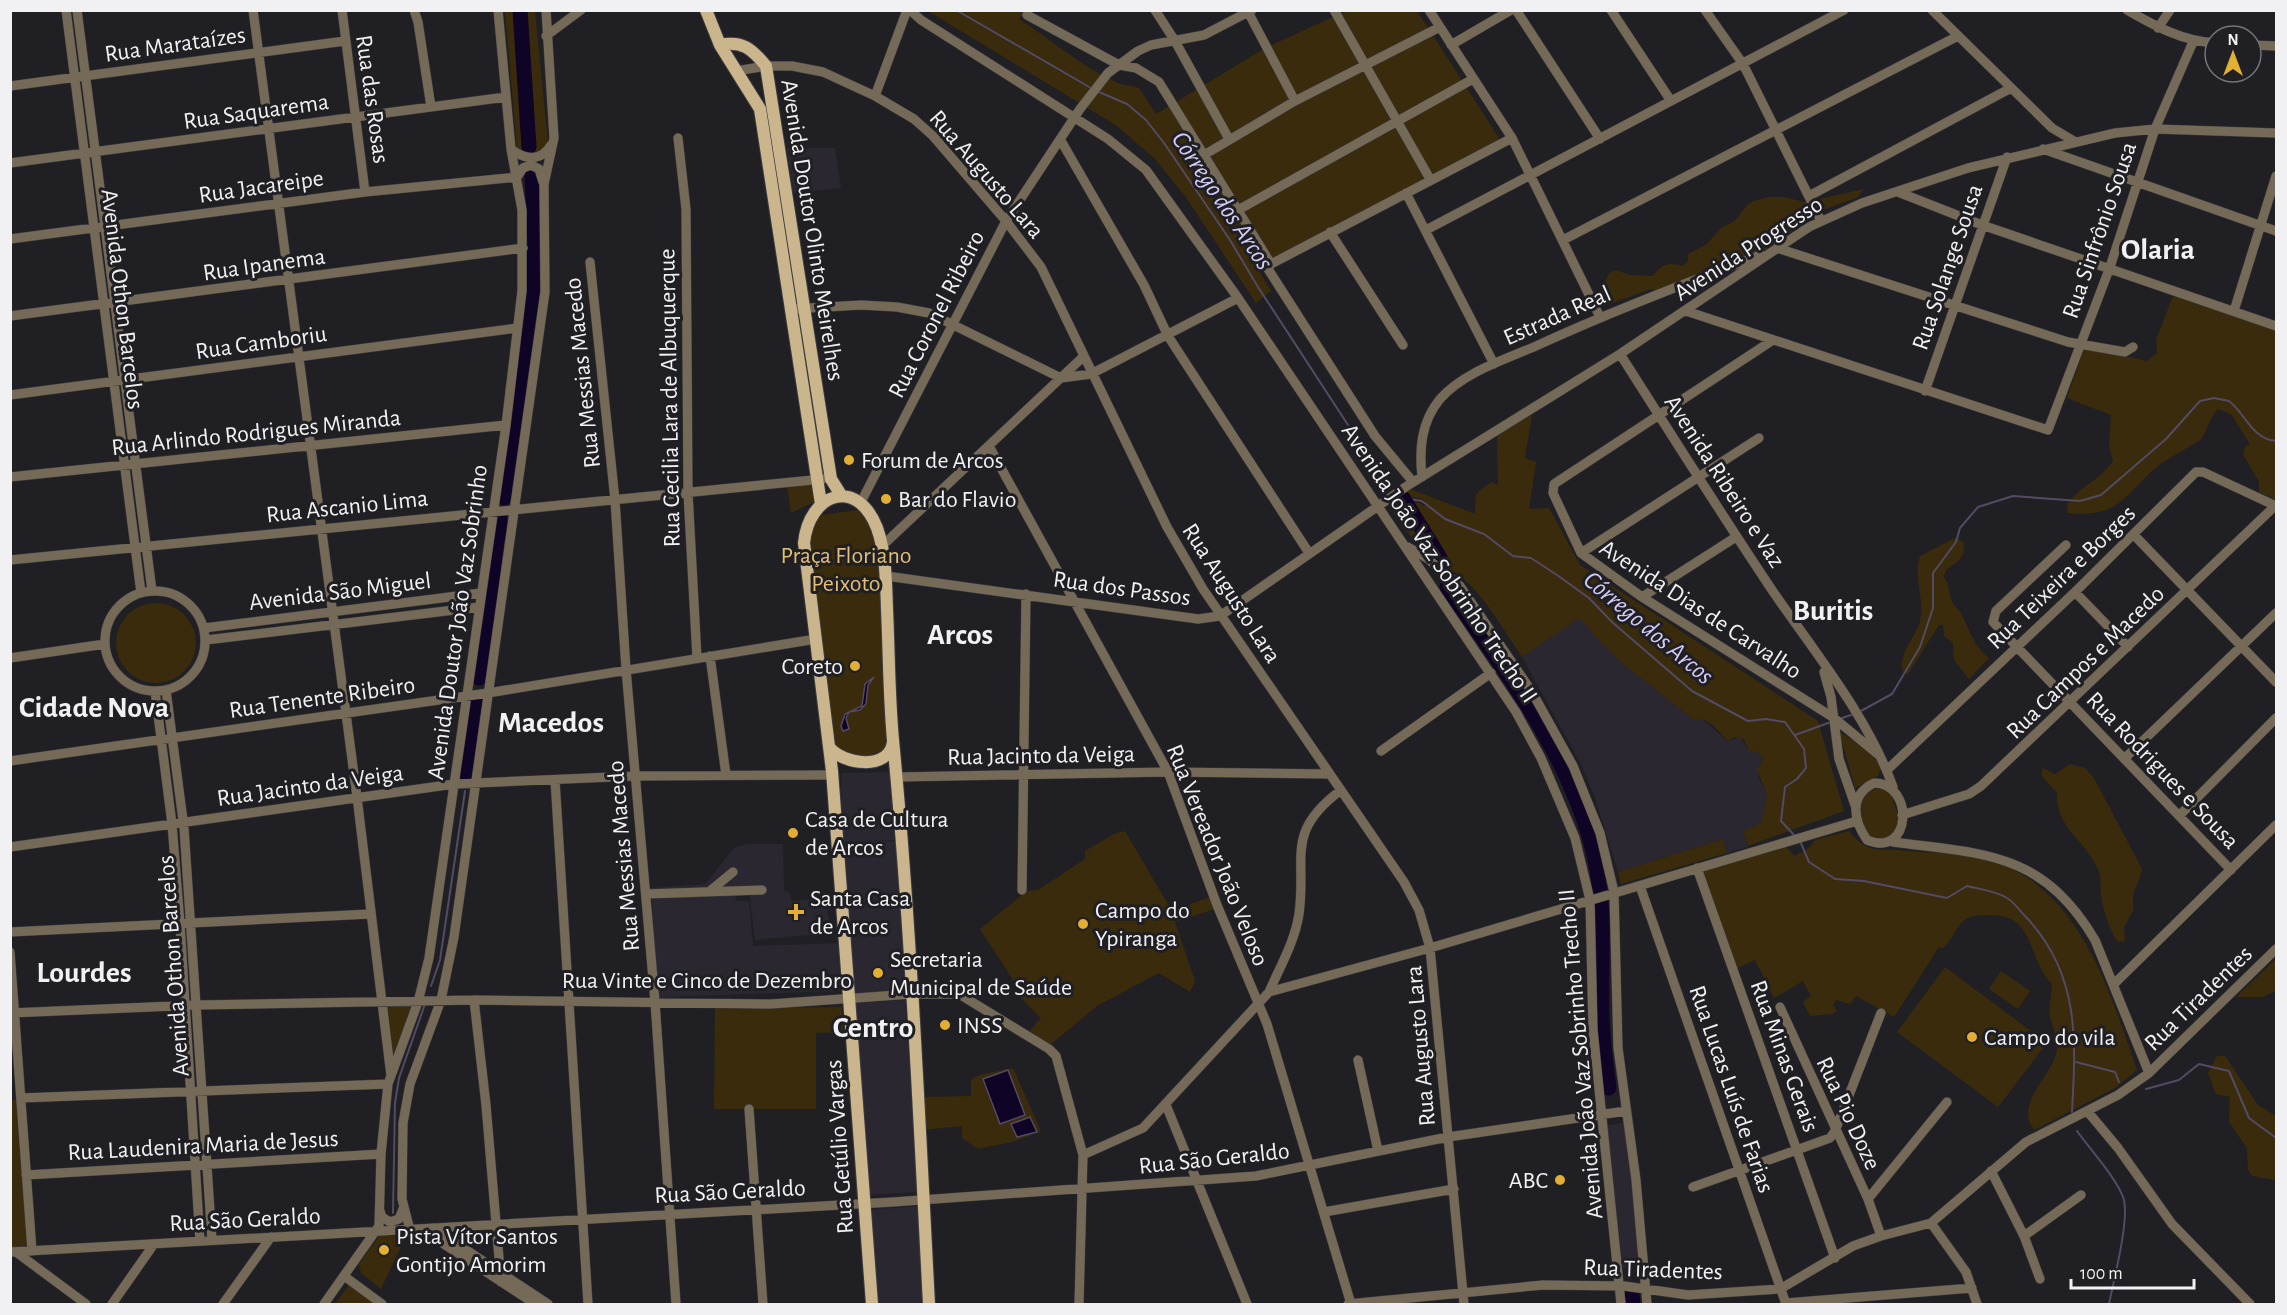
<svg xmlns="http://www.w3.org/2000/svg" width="2287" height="1315" font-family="'Alegreya Sans',sans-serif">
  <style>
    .built { fill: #2a2731 }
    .green { fill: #392b0c }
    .water { fill: #0f0326; stroke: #534a64; stroke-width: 1.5 }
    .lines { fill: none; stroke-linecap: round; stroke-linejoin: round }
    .stream { stroke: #534a64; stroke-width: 2 }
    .river { stroke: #0f0326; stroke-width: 15 }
    .minor-casing { stroke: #3d3d41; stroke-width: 10 }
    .major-casing { stroke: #3d3d41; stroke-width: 14 }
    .minor { stroke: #746a57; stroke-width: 9 }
    .major { stroke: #cab58d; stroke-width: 12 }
    .poi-dot { fill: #e3ae34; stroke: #202024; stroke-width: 2 }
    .labels { text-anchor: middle; stroke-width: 6; stroke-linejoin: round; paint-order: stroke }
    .street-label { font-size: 24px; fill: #f1f1f4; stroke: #202024 }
    .poi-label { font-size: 24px; fill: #f1f1f4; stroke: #202024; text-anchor: start }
    .park-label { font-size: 24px; fill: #e2be75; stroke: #202024 }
    .water-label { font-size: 26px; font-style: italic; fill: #d4cbf7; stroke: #202024 }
    .district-label { font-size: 30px; font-weight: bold; fill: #f1f1f4; stroke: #202024 }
  </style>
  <rect width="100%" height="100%" fill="#202024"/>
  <!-- built -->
  <path class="built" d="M787,148H835L841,188L793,193Z
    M1579,617L1728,741L1741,737L1747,749L1756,751L1764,758L1758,766V777L1767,795L1764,817L1761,823L1743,831L1748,846L1727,853L1723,839L1618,872L1595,797L1581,764L1522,657Z
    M892,772L894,840L874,841H898L905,990L854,994L843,841L841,773Z
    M747,844H783L784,891L789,892L792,901L825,898L832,933L755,940L749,890L646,894L648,888L705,884L734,848Z
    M735,893L736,901H749L753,946L839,943L840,991L656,997L652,896Z
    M905,1000L917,1192L866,1195L854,1003Z
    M1627,1122L1643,1265L1618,1268L1603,1126Z
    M918,1206L923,1304H877L870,1210Z"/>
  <!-- green -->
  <path class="green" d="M505,11H535L548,143L545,149L535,157L517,149Z
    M928,11H1025L1019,19C1051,40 1080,65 1116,82C1123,86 1132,85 1139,88L1156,114L1267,47L1337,15L1349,11H1417L1501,141L1258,269L1271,291L1256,303L1185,196L1155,159L1117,126Z
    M1864,189L1858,197L1815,213L1797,224L1777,248L1660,293L1651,289L1599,308L1586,306L1589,299L1601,292L1609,273L1616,270L1630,275L1653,276C1663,263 1667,262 1683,266L1688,261V254L1707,244L1722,227L1735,221L1748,204L1754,201L1768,197H1783L1805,202Z
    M2173,296L2276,329V500L2259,492V482L2243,454L2245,447L2250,444L2231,414L2218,409C2209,418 2208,431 2200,440C2185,450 2165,459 2152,471C2121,501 2116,517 2068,513L2067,504C2081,486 2101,479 2113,461L2109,446L2111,415L2067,398L2085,347L2147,361L2157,353L2156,340Z
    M1532,415L1525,458L1536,462L1529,509L1549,508L1580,565L1818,721L1844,811L1748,846L1743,831L1761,823L1767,795L1757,770L1763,758L1756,751L1749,752L1744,739L1734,737L1728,741C1719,732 1708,716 1694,720L1617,659L1579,618L1522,657C1500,625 1480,585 1445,566L1441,552L1409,502L1421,503L1424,506L1426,503L1423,499L1410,497L1405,492L1410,489L1475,514L1476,494L1491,482L1498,485L1497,435Z
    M813,483L816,501L791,513L787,487Z
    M1398,501L1437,557L1439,564L1406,531L1390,507Z
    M865,509L877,531L892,739L885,756L848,759L833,751L806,553L813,516Z
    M1955,538L1964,542C1965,558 1959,561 1946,570L1944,577C1949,585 1949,590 1951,599C1953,605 1959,609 1962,615C1970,631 1974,647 1989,658L1969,679L1954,660L1953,643L1944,636L1943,625H1939L1908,674L1904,673C1895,658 1916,637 1920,621C1925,599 1913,578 1920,556Z
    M116 643a40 40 0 1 1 80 0a40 40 0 1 1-80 0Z
    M1839,731L1870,752L1881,767L1878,776L1855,788Z
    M2070,764L2085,768L2094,778L2142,869C2139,887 2130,889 2134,909L2124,927L2125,941L2118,942C2110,931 2105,915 2102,902C2099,890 2103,876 2096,865C2082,838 2056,827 2057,793L2041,775L2043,768L2055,774Z
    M1881,787L1889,789L1898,815L1897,832C1863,854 1850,813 1867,792Z
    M1125,831L1172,911L1210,897L1215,909L1175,922L1195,981L1190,992L1159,973L1097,1006L1050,1045L1030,1031L1041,1018L1020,997L1022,994L980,929L1027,891L1038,890L1085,859V851L1116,833Z
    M1849,831C1870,857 1881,847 1909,851C1936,854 1966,851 1991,860C2081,890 2109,990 2137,1070L2115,1088L2034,1130C2014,1104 2050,1078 2056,1054C2060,1040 2053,1030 2050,1017C2048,1007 2052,995 2052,984C2027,960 2036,913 1989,915C1981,915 1973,915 1966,919C1956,925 1953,940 1943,948L1939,947L1894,1017L1856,996L1850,1004L1836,1000L1833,1005L1837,1011L1832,1014L1810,1016L1803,1002L1811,996L1803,981L1774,998L1755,960L1736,969L1701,870L1785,846L1795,856L1810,847L1815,840Z
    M1723,839L1727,853L1621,884L1618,872Z
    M2276,959V991L2262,997H2236Z
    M1945,967L2047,1043L1998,1107L1897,1032Z
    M2001,971L2030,991L2018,1009L1989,989Z
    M381,1002H418L391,1078Z
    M842,1007L843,1032L816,1033V1109H714L715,1008Z
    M2217,1056H2225L2258,1105L2276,1116V1180L2252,1176L2248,1170L2247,1148L2229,1122L2230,1097L2216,1094L2208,1073Z
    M1013,1068L1041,1131L1016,1141L978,1149L962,1138V1126L922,1130L921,1097L971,1096V1080L979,1075Z
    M10,1100H18L29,1247H11Z
    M379,1236H406L381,1289L361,1273L359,1264Z
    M349,1285L376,1304H335Z"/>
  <!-- water -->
  <path class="water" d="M874,677L868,685L866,704L860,710L849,712L846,718L849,729L843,731L841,726L845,714L862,706L865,684Z
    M1008,1070L1025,1115L1000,1124L983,1079Z
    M1030,1117L1037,1132L1017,1137L1011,1124Z"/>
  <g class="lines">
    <!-- stream -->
    <path class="stream" d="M956,10L1091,88
      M1099,92L1127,104L1146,120L1164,143L1230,240L1258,287L1365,451L1392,484
      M1403,498L1422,501L1445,519L1484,534L1513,556L1531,558L1557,575L1589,598L1612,622L1692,691L1748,721L1766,719L1785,722L1804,749L1806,768L1797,779L1785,787L1781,821L1794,835
      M1859,712L1892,694L1920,647L1933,608V573L1956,542L1960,528L1978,507L2013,496L2080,501L2101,495L2166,439L2200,401L2214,398L2229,401C2245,413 2253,440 2276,441
      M1839,719L1854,714
      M1795,735L1831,722
      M1800,841L1809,862L1835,879L1864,881L1947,898L1967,886C1979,889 1996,891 2007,898C2014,902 2021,912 2026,917C2080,974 2076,1040 2072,1112
      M431,986L440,960L465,791
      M2076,1062L2115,1072L2119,1082
      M2146,1089L2179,1080L2199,1064L2229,1071L2249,1118L2276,1138
      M2077,1131C2089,1148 2119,1181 2124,1200C2129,1222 2114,1279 2109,1304
      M393,1213L395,1103L399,1078L425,1004"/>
    <!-- river -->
    <path class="river" d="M520,10L529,147
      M504,498L533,286L535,243L532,175
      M1403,498L1440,558
      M1447,587C1505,671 1579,767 1597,870C1606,919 1600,970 1602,1020C1603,1042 1606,1065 1609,1088
      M479,678L500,520
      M467,775L477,700
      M1632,1294L1633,1304"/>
    <!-- minor casing -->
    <g class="minor-casing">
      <path id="minor" d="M66,10L141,593
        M77,10L152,591
        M253,10L357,797L391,1076
        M342,10L365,192
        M414,10L418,22L431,107
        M910,10L921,20L1108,139L1146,170L1238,298L1516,712L1541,758L1575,838L1590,900L1593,1030L1621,1304
        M1155,10L1175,41L1229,139
        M1247,10L1295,101
        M1334,10L1430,179
        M1516,10L1600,139
        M1611,10L1671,101
        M1705,10L1743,64L1821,221
        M1932,10L2052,128L2074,141
        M2127,10C2155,26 2182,41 2215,43
        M1027,15L1119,65L1136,68L1159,82L1271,264
        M2158,28L2170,10
        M546,36L581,10
        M1451,45L1511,10
        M2251,45L2276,46
        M736,71L766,66H792L823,72L875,96L914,119L933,136L1006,221L1041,267L1167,527L1203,589L1404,882L1419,910L1430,948L1464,1304
        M10,86L345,41
        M875,96L907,10
        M678,138L686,209L688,493L697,658
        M1512,138L1600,317
        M1060,139L1144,285L1168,336L1309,553
        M511,149C525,160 541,162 551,145
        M2043,149L2276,231
        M1204,155L1295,101L1440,27
        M10,163L506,97
        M1898,192L1982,225L2276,326
        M1406,193L1494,364
        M1809,196L2011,88
        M1238,210L1473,79
        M1426,230L1844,10
        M1330,232L1403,345
        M10,239L365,192L517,177L523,168L531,165L539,169L543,182
        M1563,240L1958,36
        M1777,248L2068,342L2125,352L2133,347
        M590,262L615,500L626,669L655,1002L676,1304
        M792,309L861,305L897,307L929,313L1061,378L1091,374L1238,298
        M1686,311L2048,430L2110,267L2155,129L2193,42
        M2234,311L2276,176
        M10,316L523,248
        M1773,340L1554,484L1553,493L1581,553L1642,597L1834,718L1880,756
        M1620,354C1671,434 1721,514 1774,593C1816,654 1868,717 1893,787
        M1925,391L2007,157
        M10,395L517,328
        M989,446L1168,772L1217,905L1267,1024L1351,1304
        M10,477L506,425
        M1422,477C1419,449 1421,422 1440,399C1464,372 1504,360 1536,346C1610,312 1685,283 1761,255
        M1413,482L1375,436L1268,269L1271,264L1512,138L1429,10
        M861,502L1006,221L1080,109L1108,73L1138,51L1151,45L1204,35L1252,10
        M2134,535L2276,682
        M2066,545L1996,611L1993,622L2231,870
        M882,546L1083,357
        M1408,547L1428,559L1460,586L1532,692L1573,766L1600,833L1614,892L1618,1048L1636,1180L1647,1304
        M1581,553L1759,438
        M10,560L823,479
        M886,576L1198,619L1220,616L1407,486L1620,354L1809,227L1862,203L1968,168L2115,133L2155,129L2276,133
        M105 641a50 50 0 1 1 100 0a50 50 0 1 1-100 0Z
        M2075,592L2128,647
        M1642,597L1736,537
        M204,628L481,593
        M206,640L479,607
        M710,656L726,775
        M10,658L105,644
        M1824,672L1831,697L1839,759L1855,805
        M166,690L184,828L212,1240
        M155,691L172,824L180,923L200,1241
        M1381,751L1491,673
        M2125,758L2276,613
        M10,761L488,693L816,639
        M1887,770L2075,592L2196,472H2203L2276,506
        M898,777L1168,772L1329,774
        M555,780L588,1304
        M1874,783C1915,783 1912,859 1867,840C1853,820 1849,795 1874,783Z
        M1902,815L1969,794L1981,786L2275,506
        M2179,816L2276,718
        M1893,842C1984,854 2042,851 2095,940L2149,1073
        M10,847L454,784L635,776L832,775
        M1697,868L1835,1258
        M1640,886L1786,1304
        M1022,890L1026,594
        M710,891L733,872
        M646,894L762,890
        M10,932L370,914
        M10,952L32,1251
        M2114,984L2276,825
        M1269,992C1280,967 1295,941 1299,914C1307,856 1284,833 1341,790
        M474,1000L486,1105L501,1282
        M1780,1007L1868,1199L1881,1236
        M10,1013L197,1005L474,1000L771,1004L912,994H959L1049,1049L1056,1056L1083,1155L1079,1304
        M1358,1060L1378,1151
        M21,1098L388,1084
        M1166,1105L1247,1304
        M749,1109L763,1304
        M2088,1112L2118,1148L2172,1224L2250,1304
        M1083,1155L1143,1128L1269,992L1430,948L1857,821
        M1991,1171L2024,1236L2040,1279
        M26,1175L381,1154
        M1693,1187L1830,1138L1835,1131L1881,1013
        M1868,1199L1947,1102
        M380,1211L382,1217L390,1222L399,1219L403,1209
        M1324,1212L1454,1189
        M1931,1223L1966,1272L1977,1304
        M433,1228L548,1304
        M421,1229L535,1304
        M410,1230L402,1199L403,1123L410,1084L441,1000L454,937L545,292L544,184L554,138L546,10
        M2024,1236L2081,1195
        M10,1252L893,1202L1256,1176L1448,1137L1626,1111
        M16,1252L86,1304
        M344,1276L382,1304
        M1786,1303L1972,1288
        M112,1304L154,1244
        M223,1304L271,1237
        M324,1304L379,1226L381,1154L388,1084L418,1002L429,958L506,425L522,291V210L511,149L498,10
        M1348,1304L1543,1285L1624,1286L1688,1295L1780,1289L1853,1246L1881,1236L1931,1223L2026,1142L2118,1095L2149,1073L2276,949"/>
    </g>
    <!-- major casing -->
    <g class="major-casing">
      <path id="major" d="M706,10L720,45L760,109L821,504
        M720,45C742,40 752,49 766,66L831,479L841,495
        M829,747C843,765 889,771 893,742
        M872,1304L832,771L804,543C809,493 857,476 877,528C886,553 886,582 887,609C889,652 889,697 893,740C911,927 919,1116 929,1304"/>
    </g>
    <!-- minor -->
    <use href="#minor" class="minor"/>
    <!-- major -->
    <use href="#major" class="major"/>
  </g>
  <!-- markers -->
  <g class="poi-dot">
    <circle cx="849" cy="460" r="6"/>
    <circle cx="886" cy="499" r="6"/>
    <circle cx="855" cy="666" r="6"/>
    <circle cx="793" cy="833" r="6"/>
    <path d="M793 903h6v6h6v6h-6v6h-6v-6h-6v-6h6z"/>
    <circle cx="1083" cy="924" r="6"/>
    <circle cx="878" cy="973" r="6"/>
    <circle cx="945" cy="1025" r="6"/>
    <circle cx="1972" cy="1037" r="6"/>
    <circle cx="1560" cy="1180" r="6"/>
    <circle cx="384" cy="1250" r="6"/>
  </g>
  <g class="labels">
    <!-- street labels -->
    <g class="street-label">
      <text transform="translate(175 44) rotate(-8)" y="8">Rua Marataízes</text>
      <text transform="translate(373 99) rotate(82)" y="8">Rua das Rosas</text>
      <text transform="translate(256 111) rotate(-8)" y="8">Rua Saquarema</text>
      <text transform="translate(987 174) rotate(49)" y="8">Rua Augusto Lara</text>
      <text transform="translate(261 186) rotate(-8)" y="8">Rua Jacareipe</text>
      <text transform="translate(813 230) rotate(81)" y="8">Avenida Doutor Olinto Meirelhes</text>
      <text transform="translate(2099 230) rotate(-71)" y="8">Rua Sinfrônio Sousa</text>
      <text transform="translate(1748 248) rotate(-33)" y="8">Avenida Progresso</text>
      <text transform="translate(264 264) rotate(-8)" y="8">Rua Ipanema</text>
      <text transform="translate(1947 267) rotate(-71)" y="8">Rua Solange Sousa</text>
      <text transform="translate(123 299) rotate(83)" y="8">Avenida Othon Barcelos</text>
      <text transform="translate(936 314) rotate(-63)" y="8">Rua Coronel Ribeiro</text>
      <text transform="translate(1557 315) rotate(-24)" y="8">Estrada Real</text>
      <text transform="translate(261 342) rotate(-8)" y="8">Rua Camboriu</text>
      <text transform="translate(582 373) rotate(-96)" y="8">Rua Messias Macedo</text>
      <text transform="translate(669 398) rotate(-91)" y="8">Rua Cecilia Lara de Albuquerque</text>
      <text transform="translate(256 432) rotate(-6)" y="8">Rua Arlindo Rodrigues Miranda</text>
      <text transform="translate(1725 481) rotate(57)" y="8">Avenida Ribeiro e Vaz</text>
      <text transform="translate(347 506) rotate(-6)" y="8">Rua Ascanio Lima</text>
      <text transform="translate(1440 563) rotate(56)" y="8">Avenida João Vaz Sobrinho Trecho II</text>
      <text transform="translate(2061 577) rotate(-44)" y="8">Rua Teixeira e Borges</text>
      <text transform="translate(1122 588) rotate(8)" y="8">Rua dos Passos</text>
      <text transform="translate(340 591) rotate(-7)" y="8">Avenida São Miguel</text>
      <text transform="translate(1232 593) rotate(57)" y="8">Rua Augusto Lara</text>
      <text transform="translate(1701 609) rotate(33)" y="8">Avenida Dias de Carvalho</text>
      <text transform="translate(457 622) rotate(-82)" y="8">Avenida Doutor João Vaz Sobrinho</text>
      <text transform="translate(2085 662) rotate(-44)" y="8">Rua Campos e Macedo</text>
      <text transform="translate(322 697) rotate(-8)" y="8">Rua Tenente Ribeiro</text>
      <text transform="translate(1041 755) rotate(-1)" y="8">Rua Jacinto da Veiga</text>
      <text transform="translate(2163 770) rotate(46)" y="8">Rua Rodrigues e Sousa</text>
      <text transform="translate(310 785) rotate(-8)" y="8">Rua Jacinto da Veiga</text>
      <text transform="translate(1218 855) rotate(68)" y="8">Rua Vereador João Veloso</text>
      <text transform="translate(623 856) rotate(-95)" y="8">Rua Messias Macedo</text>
      <text transform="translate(173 966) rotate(-94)" y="8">Avenida Othon Barcelos</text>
      <text x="707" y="988">Rua Vinte e Cinco de Dezembro</text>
      <text transform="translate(2198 998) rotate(-44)" y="8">Rua Tiradentes</text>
      <text transform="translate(1420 1046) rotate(-95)" y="8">Rua Augusto Lara</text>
      <text transform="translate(1580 1054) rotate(-95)" y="8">Avenida João Vaz Sobrinho Trecho II</text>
      <text transform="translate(1785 1056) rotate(70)" y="8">Rua Minas Gerais</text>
      <text transform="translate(1732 1089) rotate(71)" y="8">Rua Lucas Luís de Farias</text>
      <text transform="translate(1849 1113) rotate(65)" y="8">Rua Pio Doze</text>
      <text transform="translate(203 1145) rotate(-3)" y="8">Rua Laudenira Maria de Jesus</text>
      <text transform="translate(839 1147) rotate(-94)" y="8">Rua Getúlio Vargas</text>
      <text transform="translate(1214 1158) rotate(-6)" y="8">Rua São Geraldo</text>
      <text transform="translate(730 1191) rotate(-3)" y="8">Rua São Geraldo</text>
      <text transform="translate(245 1219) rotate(-3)" y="8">Rua São Geraldo</text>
      <text transform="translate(1653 1269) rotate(2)" y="8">Rua Tiradentes</text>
    </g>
    <!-- poi labels -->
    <g class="poi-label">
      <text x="861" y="468">Forum de Arcos</text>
      <text x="898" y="507">Bar do Flavio</text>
      <text x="843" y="674" text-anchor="end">Coreto</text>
      <text x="805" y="827">Casa de Cultura<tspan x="805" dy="28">de Arcos</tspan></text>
      <text x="810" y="906">Santa Casa<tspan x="810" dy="28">de Arcos</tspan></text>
      <text x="1095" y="918">Campo do<tspan x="1095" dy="28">Ypiranga</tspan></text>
      <text x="890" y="967">Secretaria<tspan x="890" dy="28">Municipal de Saúde</tspan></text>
      <text x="957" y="1033">INSS</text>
      <text x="1984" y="1045">Campo do vila</text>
      <text x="1548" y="1188" text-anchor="end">ABC</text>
      <text x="396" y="1244">Pista Vítor Santos<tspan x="396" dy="28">Gontijo Amorim</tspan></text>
    </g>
    <!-- park labels -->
    <g class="park-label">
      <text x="846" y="563">Praça Floriano<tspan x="846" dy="28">Peixoto</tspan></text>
    </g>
    <!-- water labels -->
    <g class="water-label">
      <text transform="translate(1223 200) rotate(56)" y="9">Córrego dos Arcos</text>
      <text transform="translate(1649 627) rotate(40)" y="9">Córrego dos Arcos</text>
    </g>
    <!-- district labels -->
    <g class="district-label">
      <text x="2158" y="259">Olaria</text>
      <text x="1833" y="620">Buritis</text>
      <text x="960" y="644">Arcos</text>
      <text x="94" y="717">Cidade Nova</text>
      <text x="551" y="732">Macedos</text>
      <text x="84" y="982">Lourdes</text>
      <text x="873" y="1037">Centro</text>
    </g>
  </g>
  <!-- border -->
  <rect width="2287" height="1315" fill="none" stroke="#f1f1f4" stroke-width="24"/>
  <!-- north arrow -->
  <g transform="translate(2233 54)"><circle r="28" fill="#202024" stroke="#747477" stroke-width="1.5"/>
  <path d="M0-4.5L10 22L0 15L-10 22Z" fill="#e3ae34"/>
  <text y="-9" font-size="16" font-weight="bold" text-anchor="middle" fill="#f1f1f4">N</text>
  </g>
  <!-- scale -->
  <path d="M2071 1279v9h123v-9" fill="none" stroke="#f1f1f4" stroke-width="3"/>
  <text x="2080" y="1279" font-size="18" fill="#f1f1f4" stroke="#202024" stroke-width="4.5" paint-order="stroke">100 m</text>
</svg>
